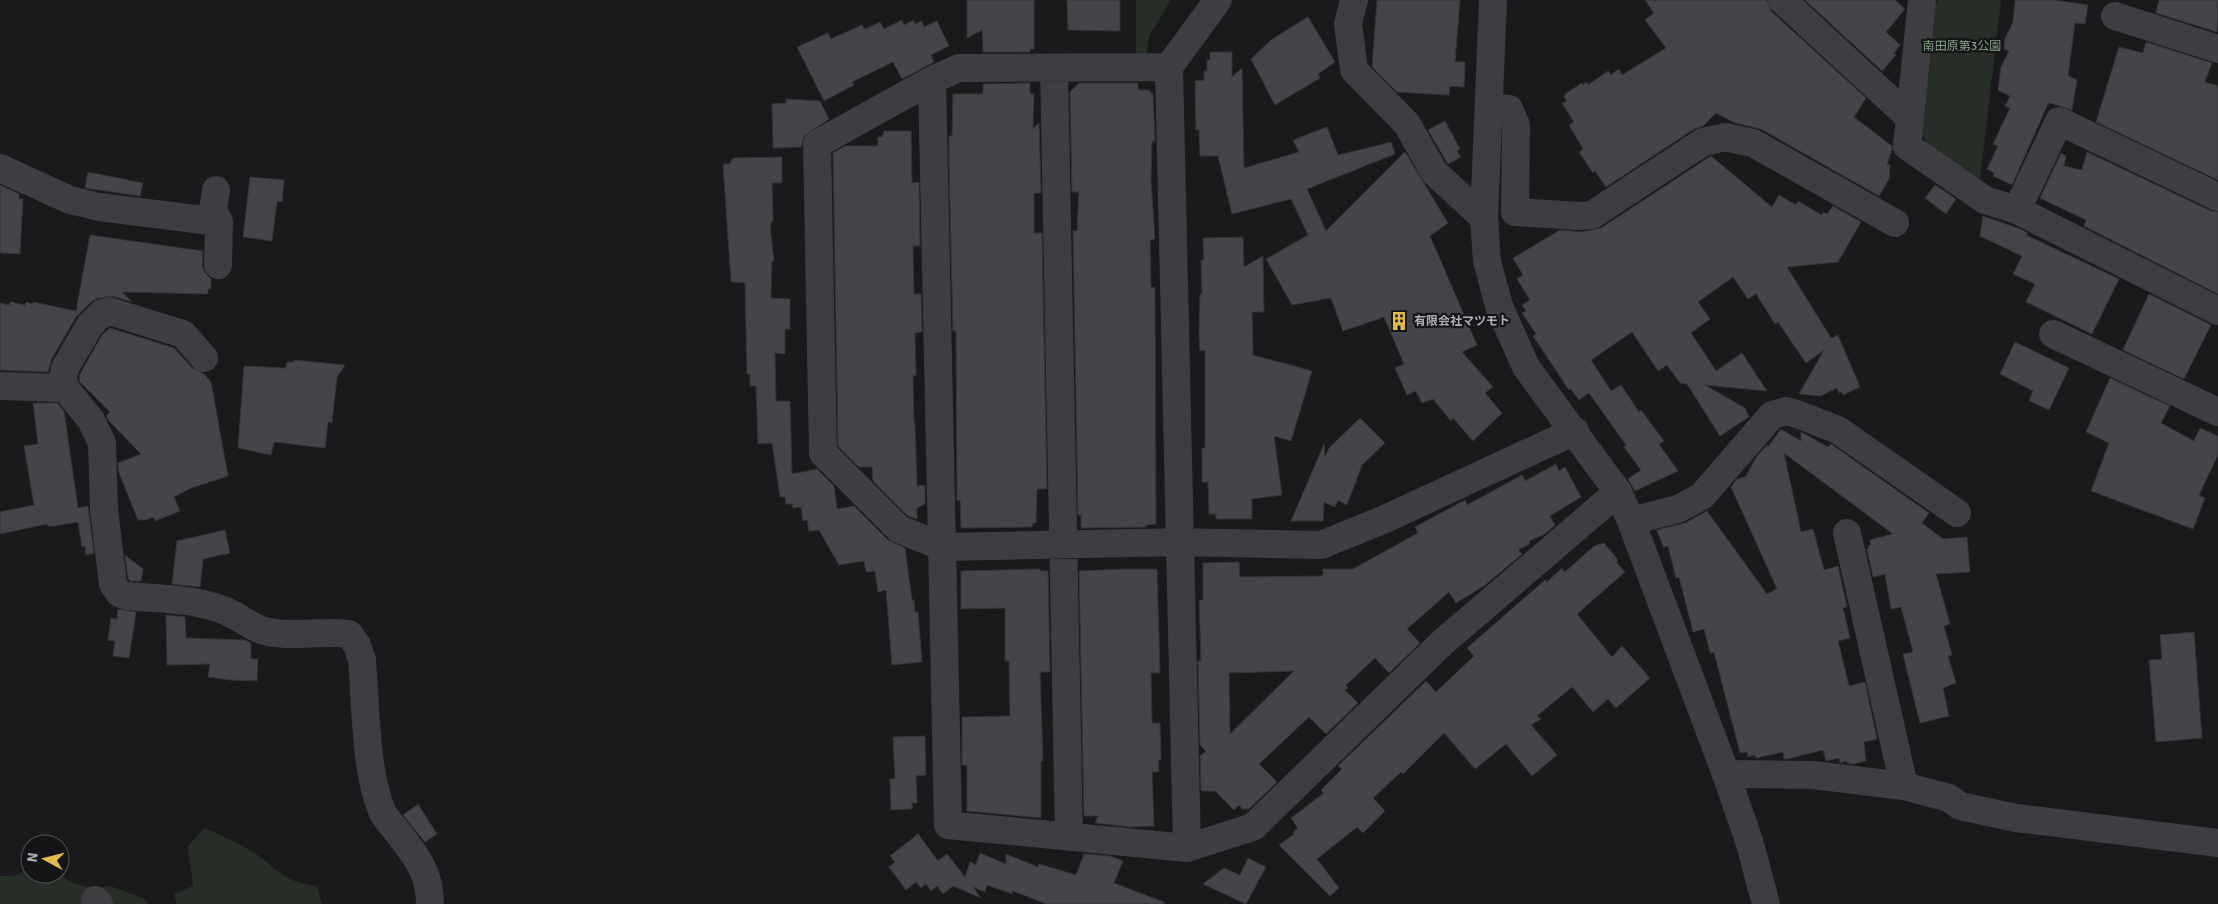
<svg xmlns="http://www.w3.org/2000/svg" width="2218" height="904" font-family="Signika,'Noto Sans JP',sans-serif">
  <style>
    .green { fill: #262e27 }
    .building { fill: #444548; stroke: #343437; fill-rule: evenodd }
    .lines { fill: none; stroke-linecap: round; stroke-linejoin: round }
    .minor { stroke: #3d3d42; stroke-width: 28 }
    .tertiary { stroke: #3d3d42; stroke-width: 28 }
    .labels { text-anchor: middle; stroke-width: 4.5; stroke-linejoin: round; paint-order: stroke }
    .park-label { font-size: 12px; fill: #86a38a; stroke: #151517 }
    .poi-label { font-size: 12px; font-weight: bold; fill: #adb0ba; stroke: #151517; text-anchor: start }
  </style>
  <rect width="100%" height="100%" fill="#1a1a1c"/>
  <!-- green -->
  <path class="green" d="M1136,0H1171L1149,36L1146,58L1136,53Z
    M1938,0H2001L1980,179L1929,147L1919,129L1933,8Z
    M205,828C224,837 244,845 260,857C283,874 286,882 317,886L322,904H177L174,894L193,886L188,846Z
    M27,869H30V874H59L71,882L93,889L110,886L143,898L149,904H0V876H14Z"/>
  <!-- building -->
  <path class="building" d="M967,0H1034V49H1030V52H983L982,30L967,38Z
    M1067,0H1120V31L1068,30Z
    M1377,0H1460L1455,62H1465L1464,87L1450,86L1449,95L1397,92L1372,67Z
    M1645,0H1767L1771,11L1866,98L1854,117L1892,146V150L1887,164L1890,165L1889,179L1879,196L1761,129L1735,123L1716,113L1703,126L1694,129L1606,187L1595,171L1593,173L1579,152L1583,149L1569,125L1574,122L1562,103L1567,101L1564,97L1565,94L1582,83L1583,85L1586,82L1588,85L1608,71L1611,75L1619,69L1622,75L1666,48L1645,20L1654,13Z
    M1805,0H1895L1905,9L1886,32L1900,45L1894,53L1896,55L1882,71Z
    M2015,0H2054L2088,5L2085,24L2075,23L2068,76L2077,80L2072,110L2050,103L2048,104L2012,185L1993,176L1994,173L1987,169L1998,146L1993,144L2010,108L2005,106L2010,96L1998,90L2001,67L2009,51L2004,49L2005,39L2013,22Z
    M2159,0H2218L2217,32L2156,13Z
    M1308,17L1335,62L1318,74L1320,78L1275,105L1251,59L1271,40Z
    M902,20L904,25L914,20L915,24L922,21L924,27L937,21L949,46L931,55L934,62L902,79L893,62L852,82L854,85L824,101L797,47L828,33L831,39L862,25L865,29L880,22L884,29Z
    M2146,42L2212,63L2205,82L2218,86V180L2096,122L2119,47L2143,53Z
    M1210,52H1232V77L1242,68L1244,168L1299,152L1293,140L1327,127L1338,155L1391,142L1395,154L1307,189L1326,231L1405,152L1448,223L1430,236L1477,345L1462,352L1493,387L1485,393L1502,413L1473,441L1453,418L1451,421L1433,399L1422,403L1416,391L1407,395L1395,368L1404,364L1384,317L1343,331L1331,298L1292,305L1266,259L1308,235L1291,199L1232,214L1218,156H1200L1199,130H1196L1195,81L1204,80V71H1207V60H1210Z
    M1030,83V94H1034L1033,129L1039,123L1041,193H1034V233H1042L1047,489H1037L1036,523H1033L1032,527L961,528L960,500L957,501L956,331H953L949,164V136H952L953,94H983V84Z
    M1079,83H1138V90H1150V93H1153L1155,141H1152L1151,181L1155,239L1150,240L1151,287L1155,288L1156,524L1146,525V527L1081,528V515H1078L1073,231H1077L1079,192H1072L1070,92Z
    M786,99L820,101L829,119L804,136L801,147L773,148L772,104L786,103Z
    M1445,121L1460,149L1457,151L1461,157L1448,164L1428,130Z
    M884,131H911L912,183L919,182L920,246H913L914,294H921L922,332L915,333L916,376L913,375L914,423H915L917,486L925,485V504L917,508V519L908,516L873,481L872,467H859L838,446L833,153L845,146H878V137H882Z
    M2087,152L2211,211L2218,212V294L2084,226L2086,220L2040,198L2061,153L2066,156L2064,166L2082,170Z
    M1711,156L1772,207L1779,195L1796,205L1798,201L1822,215L1823,212L1827,214L1833,206L1861,222L1838,262L1787,267L1831,338L1838,335L1860,387L1843,395L1842,392L1839,393L1837,388L1820,396L1799,394L1824,350L1806,363L1778,322L1775,324L1756,294L1748,299L1733,277L1698,302L1710,319L1691,333L1716,371L1742,353L1767,391L1705,385L1745,408L1749,417L1720,436L1687,384L1680,383L1667,365L1658,371L1632,332L1591,360L1611,391L1621,385L1639,412L1641,410L1664,441L1659,444L1678,471L1635,491L1628,479L1641,470L1624,447L1626,445L1589,393L1579,400L1571,389L1569,390L1533,336L1536,334L1522,313L1526,311L1522,305L1530,300L1517,279L1523,275L1513,258L1560,230L1581,232L1601,228Z
    M782,157V183H772L773,220L770,225L774,261H772L771,298L790,299V329H785V354L775,353L776,401H790L792,474L817,469L834,486L837,509L854,506L888,540L905,548L912,600H914L915,612H918L922,662L892,665L886,590L878,592L875,571L866,572L864,561L839,565L819,530L809,531L807,520L803,521L801,507L793,508L792,504H786L785,497H780L772,443L758,444L756,386H750V374H747L745,283L731,282L723,164H730L733,158Z
    M88,172L143,183L140,196L85,188Z
    M250,177L284,180L282,202L277,201L272,241L243,237Z
    M0,185L19,194V199H23L20,254L0,253Z
    M1935,185L1956,199L1946,214L1925,198Z
    M1983,216L2020,229L2028,233L2026,235L2119,279L2092,334L2026,302L2035,284L2013,274L2022,256L1980,236Z
    M90,235L203,251L202,265L205,273L211,279V289H208V294L122,292L132,302L113,296L98,298L91,302L76,317L51,360L48,372L0,370V303L10,305V302L25,305L26,302L33,304V302L76,311Z
    M1243,237L1244,267L1263,256L1264,312H1252L1253,355L1312,371L1291,441L1274,436L1282,495L1252,499V519H1216V514H1209L1208,482H1202V448H1205V350L1200,351L1199,336L1200,294H1202L1201,260H1204L1203,238Z
    M2149,294L2211,325L2184,379L2123,350Z
    M110,328L174,348L192,368L203,373L211,382L228,476L191,488L174,497L180,511L155,521L153,517L146,520H138L119,473L118,463L141,454L109,421L106,416L110,412L79,381L80,374L102,335Z
    M2015,342L2069,368L2049,410L2029,401L2033,391L2000,374Z
    M294,360L345,365L337,377L332,423L328,422L325,448L274,442L271,455L238,448L244,366L286,368L287,362H294Z
    M2110,378L2170,406L2161,423L2194,441L2200,428L2218,436V455L2199,495L2205,498L2193,529L2091,491L2109,443L2086,432Z
    M33,403H57L64,411L78,508L88,506L94,553L86,555L85,546L82,547L78,522L54,526H48L47,524L0,534V512L34,505L24,446L38,444Z
    M1360,418L1385,443L1362,465L1347,505L1338,500L1335,507L1324,502L1323,521H1291L1324,444L1325,457L1329,448Z
    M1781,429L1801,441V432L1828,447L1831,444L1929,513L1922,523L1943,539L1967,537L1970,572L1936,574L1950,624L1944,626L1952,655L1948,656L1956,683L1943,688L1949,716L1920,723L1903,654L1913,652L1901,607L1891,609L1885,574L1873,577L1867,549L1869,548L1868,546L1871,545L1870,540L1893,534L1784,453L1801,532L1813,529L1824,570L1838,566L1847,607L1843,608L1850,638L1838,641L1849,686L1865,682L1877,739L1864,742L1866,761L1853,764L1847,763V761L1840,763L1839,758L1826,761L1823,750L1787,759H1784L1783,752L1756,758L1755,755L1748,757L1747,752L1740,753L1714,652L1710,653L1704,629L1693,632L1679,577L1676,578L1668,546L1663,547L1657,530L1685,523L1707,511L1767,594L1777,589L1731,487L1736,480L1746,476L1757,456L1767,445L1768,447Z
    M1556,464L1559,471L1565,467L1581,497L1550,516L1555,525L1545,534L1529,541L1530,544L1518,550L1522,554L1484,586L1456,603L1449,592L1407,629L1420,643L1389,673L1375,658L1346,685L1348,688L1345,690L1358,703L1326,734L1309,717L1259,764L1277,782L1249,809H1242L1239,805L1234,810L1215,791H1201L1200,756L1206,751L1200,745L1198,661H1201L1199,600H1203V563L1239,562L1240,577L1323,576V569H1353L1418,533L1415,527L1465,500L1467,505L1522,475L1525,481ZM1294,671L1230,734L1229,673Z
    M225,530L230,553L203,559L200,587L172,584L177,541Z
    M1604,543L1618,560L1616,562L1625,572L1577,614L1612,657L1622,646L1650,678L1616,708L1608,699L1593,712L1572,687L1537,716L1541,719L1531,725L1557,755L1532,776L1506,744L1475,769L1444,733L1403,774L1401,772L1373,798L1385,811L1363,833L1357,827L1317,859L1339,888L1330,896L1279,845L1294,834L1293,832L1298,828L1291,818L1324,793L1321,790L1342,769L1338,766L1426,681L1436,692L1474,656L1467,648L1545,580L1547,582L1562,568L1565,572L1594,546Z
    M125,555L143,569L141,581H130L128,578Z
    M1040,569V571H1048L1050,672H1040L1043,761H1041V818L967,811V765H962V717L1010,716L1009,661H1005V608L961,609V571Z
    M1124,569H1157L1160,673H1151L1152,723H1160L1161,760H1158L1159,772H1152L1154,826L1130,827L1095,823L1098,816H1084L1079,571Z
    M118,609L136,612L129,658L113,656L115,641L108,640L111,618L117,619Z
    M166,615L185,617L186,638L245,640L251,643V659H258L257,681L230,680L208,677L210,664L167,665Z
    M2194,632L2202,738L2156,742L2149,660L2162,659L2160,635Z
    M925,736L926,775L916,776L917,803H912V809L891,810L890,779H895L893,737Z
    M418,804L437,834L425,842L403,815Z
    M918,834L938,861L947,854L965,877L970,862L976,865L980,853L1006,864V854L1038,867L1039,864L1076,875L1084,854L1110,856L1123,861L1114,883L1164,902V904H1046L1013,891L1012,894L987,885L985,892L973,887L981,898L953,886L943,894L937,886L931,891L926,884L921,888L916,882L906,890L889,867L895,862L890,856Z
    M1248,858L1266,867L1246,904L1203,884L1224,868L1240,875Z"/>
  <g class="lines">
    <!-- minor -->
    <path class="minor" d="M1354,0L1348,24L1354,70L1407,124L1434,172L1484,218
      M1782,0L1910,118
      M1922,0L1907,146L1985,200L2017,210L2218,311
      M2115,16L2218,49
      M1169,67L959,68L932,80L817,144L823,453L899,529L943,547L1180,542L1321,545L1385,519L1575,431
      M1054,68L1069,837
      M932,80L948,825L1187,848L1253,827L1443,642L1618,492
      M1489,107L1509,109L1516,125L1515,212L1580,216L1592,215L1703,142L1725,137L1753,143L1895,223
      M0,168L70,200L99,207L219,222
      M216,190L213,210L219,222L218,265
      M2017,210L2059,121L2218,197
      M2053,334L2218,412
      M204,358L183,334L109,311L102,313L90,325L65,368L63,378L65,388L91,420L102,443L104,510L113,584L119,593L127,596C158,599 193,598 223,610C237,615 249,626 264,631C289,638 322,630 349,634L357,645L362,660C366,705 365,771 382,811C385,818 391,824 396,830C415,855 430,871 430,904
      M0,386L65,388
      M1631,521L1678,509L1702,496L1772,415L1786,411L1797,414L1838,430L1957,513
      M1847,533L1904,786
      M1726,774L1813,775L1904,786L1949,798L1960,806L2016,818L2218,843
      M1187,848L1169,67L1218,0
      M95,900L99,904"/>
    <!-- tertiary -->
    <path class="tertiary" d="M1493,0L1484,218L1487,261L1499,306L1526,367L1618,492L1631,521L1726,774L1750,844L1766,904"/>
  </g>
  <!-- icons -->
  <defs>
    <g id="building-bare" transform="scale(1.5)"><path d="M-4-6H4V6H1V3H-1V6H-4ZM-2.5-4.3h1.7v1.8h-1.7ZM.8-4.3h1.7v1.8H.8ZM-2.5-1h1.7V.8h-1.7ZM.8-1h1.7V.8H.8Z" fill="#e2b94b" stroke="#151517" stroke-width="2.5" paint-order="stroke"/></g>
  </defs>
  <g fill-rule="evenodd">
    <use href="#building-bare" x="1399" y="321"/>
  </g>
  <g class="labels">
    <!-- park labels -->
    <g class="park-label">
      <text x="1962" y="50">南田原第3公園</text>
    </g>
    <!-- poi labels -->
    <g class="poi-label">
      <text x="1414" y="325">有限会社マツモト</text>
    </g>
  </g>
  <!-- north arrow -->
  <g transform="translate(45 859) rotate(277)"><circle r="24" fill="#151517" stroke="#525358"/>
  <path d="M0-4L9 19L0 12L-9 19Z" fill="#e2b94b"/>
  <text y="-8" font-size="14" font-weight="bold" text-anchor="middle" fill="#adb0ba">N</text>
  </g>
</svg>
